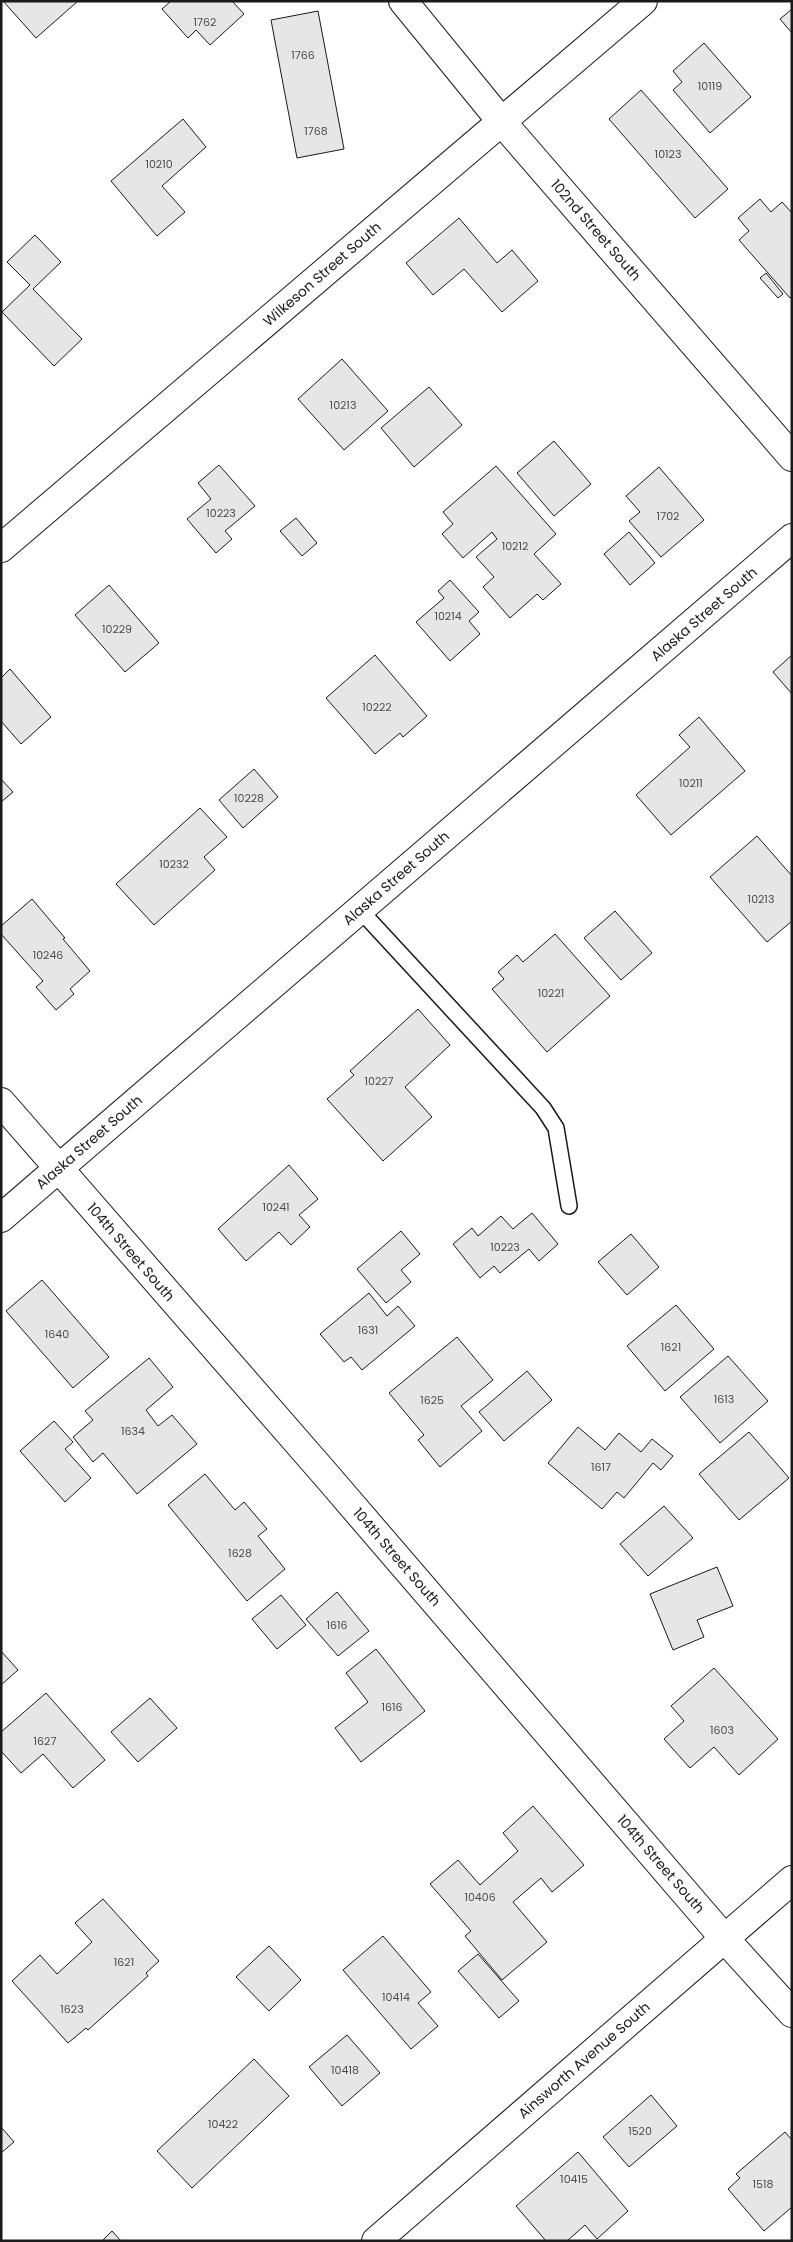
<svg xmlns="http://www.w3.org/2000/svg" width="793" height="2242" font-family="Poppins,sans-serif">
  <style>
    .building { fill: #e6e6e6; stroke: #1a1a1a }
    .lines { fill: none; stroke-linecap: round; stroke-linejoin: round }
    .service-casing { stroke: #1a1a1a; stroke-width: 18 }
    .minor-casing { stroke: #1a1a1a; stroke-width: 30 }
    .tertiary-casing { stroke: #1a1a1a; stroke-width: 30 }
    .service { stroke: #fff; stroke-width: 15 }
    .minor { stroke: #fff; stroke-width: 28 }
    .tertiary { stroke: #fff; stroke-width: 28 }
    .labels { text-anchor: middle; stroke-width: 4; stroke-linejoin: round; paint-order: stroke }
    .number-label { font-size: 11px; fill: #4d4d4d }
    .street-label { font-size: 14px; fill: #1a1a1a; stroke: #fff }
  </style>
  <rect width="100%" height="100%" fill="#fff"/>
  <!-- building -->
  <path class="building" d="M3,1H78L36,38Z
    M171,1H232L244,14L210,45L196,30L188,38L162,9Z
    M792,9V33L780,19Z
    M318,11L344,149L297,158L271,20Z
    M704,43L751,97L710,133L673,90L682,82L673,71Z
    M641,90L728,189L695,218L609,119Z
    M183,119L206,147L162,186L185,212L157,236L111,181Z
    M760,199L771,212L782,202L792,213V296L790,298L739,240L749,231L738,218Z
    M459,218L497,263L512,250L538,281L502,312L464,269L433,295L406,263Z
    M35,235L61,262L33,289L82,339L54,366L2,312L30,285L7,262Z
    M766,273L783,294L778,298L760,278Z
    M342,359L388,411L344,450L298,399Z
    M429,387L462,425L414,467L381,428Z
    M554,441L591,484L554,516L517,473Z
    M219,465L255,506L225,531L232,539L216,553L187,519L211,499L198,483Z
    M496,466L556,534L534,554L561,584L543,600L537,594L510,618L483,587L494,577L476,557L497,539L492,532L463,558L442,534L453,524L443,512Z
    M659,467L704,520L661,557L629,521L640,512L626,496Z
    M296,518L317,543L302,556L280,531Z
    M629,532L655,563L630,585L604,554Z
    M450,580L479,612L469,621L480,634L450,661L416,622L444,598L438,591Z
    M109,585L159,643L125,672L75,615Z
    M375,655L427,716L403,737L400,733L375,754L326,698Z
    M792,655V694L773,672Z
    M10,669L51,717L21,744L1,721V678Z
    M699,717L745,771L671,835L636,795L690,747L679,735Z
    M254,769L278,797L243,828L219,800Z
    M1,779L13,792L1,802Z
    M200,808L227,837L204,857L215,870L154,925L116,884Z
    M757,836L792,876V921L767,942L710,877Z
    M32,899L65,938L63,939L90,971L70,989L74,994L56,1010L36,987L43,981L1,934V926Z
    M615,911L652,953L621,980L584,938Z
    M555,934L610,996L547,1052L492,989L504,979L498,972L517,955L523,962Z
    M418,1009L450,1045L405,1087L432,1117L383,1161L327,1099L354,1075L350,1071Z
    M289,1165L318,1199L299,1215L310,1227L291,1245L279,1232L246,1261L218,1229Z
    M532,1213L558,1244L539,1261L529,1249L500,1273L494,1266L480,1278L453,1244L472,1228L478,1236L501,1216L513,1229Z
    M401,1231L420,1254L401,1270L411,1282L386,1303L357,1269Z
    M631,1234L659,1267L627,1295L598,1262Z
    M42,1280L109,1357L73,1388L6,1311Z
    M369,1293L387,1316L398,1306L415,1326L362,1370L351,1357L344,1362L320,1334Z
    M676,1305L714,1349L665,1391L627,1346Z
    M457,1337L493,1380L461,1406L482,1431L440,1467L418,1440L424,1435L389,1393Z
    M728,1356L768,1401L720,1443L680,1397Z
    M149,1358L173,1387L146,1410L158,1426L172,1415L197,1444L137,1494L103,1453L93,1462L73,1437L93,1420L85,1411Z
    M527,1371L552,1400L504,1441L479,1412Z
    M54,1421L73,1442L65,1449L91,1478L65,1502L20,1451Z
    M578,1427L605,1450L619,1433L641,1452L652,1439L673,1456L661,1470L653,1463L624,1498L617,1492L602,1509L548,1463Z
    M749,1432L789,1478L739,1520L699,1474Z
    M205,1474L235,1510L244,1502L267,1529L258,1536L285,1569L247,1601L168,1505Z
    M664,1506L693,1538L648,1576L620,1544Z
    M717,1567L733,1606L697,1620L704,1637L673,1650L650,1594Z
    M337,1592L369,1631L338,1656L306,1619Z
    M281,1595L306,1625L277,1649L252,1619Z
    M376,1649L425,1711L361,1762L335,1728L368,1702L346,1673Z
    M1,1651L18,1670L1,1685Z
    M714,1668L778,1739L739,1775L714,1747L690,1768L664,1739L684,1721L671,1706Z
    M46,1693L105,1760L73,1788L43,1754L21,1773L1,1751V1732Z
    M150,1698L177,1728L138,1762L111,1732Z
    M533,1806L584,1865L552,1892L541,1878L513,1902L547,1942L502,1980L465,1936L471,1931L430,1884L458,1860L480,1885L518,1851L503,1833Z
    M103,1899L159,1961L146,1973L148,1976L88,2030L86,2028L68,2043L12,1981L40,1955L57,1974L92,1942L75,1923Z
    M383,1936L431,1992L418,2003L438,2026L411,2049L343,1970Z
    M269,1946L301,1980L269,2011L236,1977Z
    M478,1954L519,2001L499,2018L458,1971Z
    M347,2035L380,2073L342,2106L309,2067Z
    M254,2059L289,2096L192,2188L157,2151Z
    M651,2095L677,2126L629,2167L603,2137Z
    M1,2127L14,2142L1,2153Z
    M785,2132L792,2140V2207L764,2231L728,2189L740,2178L736,2174Z
    M578,2152L628,2211L597,2239L585,2225L567,2241H546L516,2206Z
    M112,2231L121,2241H102Z"/>
  <g class="lines">
    <!-- service casing -->
    <g class="service-casing">
      <path id="service" d="M360,910L543,1108L556,1128L569,1206"/>
    </g>
    <!-- minor casing -->
    <g class="minor-casing">
      <path id="minor" d="M1,548L643,1
        M1,1102L326,1475L724,1938L792,2013
        M1,1218L792,538"/>
    </g>
    <!-- tertiary casing -->
    <g class="tertiary-casing">
      <path id="tertiary" d="M403,1L501,121L792,457
        M376,2241L792,1880"/>
    </g>
    <!-- service -->
    <use href="#service" class="service"/>
    <!-- minor -->
    <use href="#minor" class="minor"/>
    <!-- tertiary -->
    <use href="#tertiary" class="tertiary"/>
  </g>
  <g class="labels">
    <!-- number labels -->
    <g class="number-label">
      <text x="205" y="26">1762</text>
      <text x="303" y="59">1766</text>
      <text x="710" y="90">10119</text>
      <text x="316" y="135">1768</text>
      <text x="668" y="158">10123</text>
      <text x="159" y="168">10210</text>
      <text x="343" y="409">10213</text>
      <text x="221" y="517">10223</text>
      <text x="668" y="520">1702</text>
      <text x="515" y="550">10212</text>
      <text x="448" y="620">10214</text>
      <text x="117" y="633">10229</text>
      <text x="377" y="711">10222</text>
      <text x="691" y="787">10211</text>
      <text x="249" y="802">10228</text>
      <text x="174" y="868">10232</text>
      <text x="761" y="903">10213</text>
      <text x="48" y="959">10246</text>
      <text x="551" y="997">10221</text>
      <text x="379" y="1085">10227</text>
      <text x="276" y="1211">10241</text>
      <text x="505" y="1251">10223</text>
      <text x="368" y="1334">1631</text>
      <text x="57" y="1338">1640</text>
      <text x="671" y="1351">1621</text>
      <text x="724" y="1403">1613</text>
      <text x="432" y="1404">1625</text>
      <text x="133" y="1435">1634</text>
      <text x="601" y="1471">1617</text>
      <text x="240" y="1557">1628</text>
      <text x="337" y="1629">1616</text>
      <text x="392" y="1711">1616</text>
      <text x="722" y="1734">1603</text>
      <text x="45" y="1745">1627</text>
      <text x="480" y="1901">10406</text>
      <text x="124" y="1966">1621</text>
      <text x="396" y="2001">10414</text>
      <text x="72" y="2013">1623</text>
      <text x="345" y="2074">10418</text>
      <text x="223" y="2128">10422</text>
      <text x="640" y="2135">1520</text>
      <text x="574" y="2183">10415</text>
      <text x="763" y="2188">1518</text>
    </g>
    <!-- street labels -->
    <g class="street-label">
      <text transform="translate(596 230) rotate(49)" y="5">102nd Street South</text>
      <text transform="translate(322 274) rotate(-41)" y="5">Wilkeson Street South</text>
      <text transform="translate(704 614) rotate(-41)" y="5">Alaska Street South</text>
      <text transform="translate(396 878) rotate(-41)" y="5">Alaska Street South</text>
      <text transform="translate(89 1142) rotate(-41)" y="5">Alaska Street South</text>
      <text transform="translate(131 1252) rotate(49)" y="5">104th Street South</text>
      <text transform="translate(397 1557) rotate(49)" y="5">104th Street South</text>
      <text transform="translate(661 1864) rotate(49)" y="5">104th Street South</text>
      <text transform="translate(584 2060) rotate(-41)" y="5">Ainsworth Avenue South</text>
    </g>
  </g>
  <!-- border -->
  <rect width="793" height="2242" fill="none" stroke="#1a1a1a" stroke-width="5"/>
</svg>
